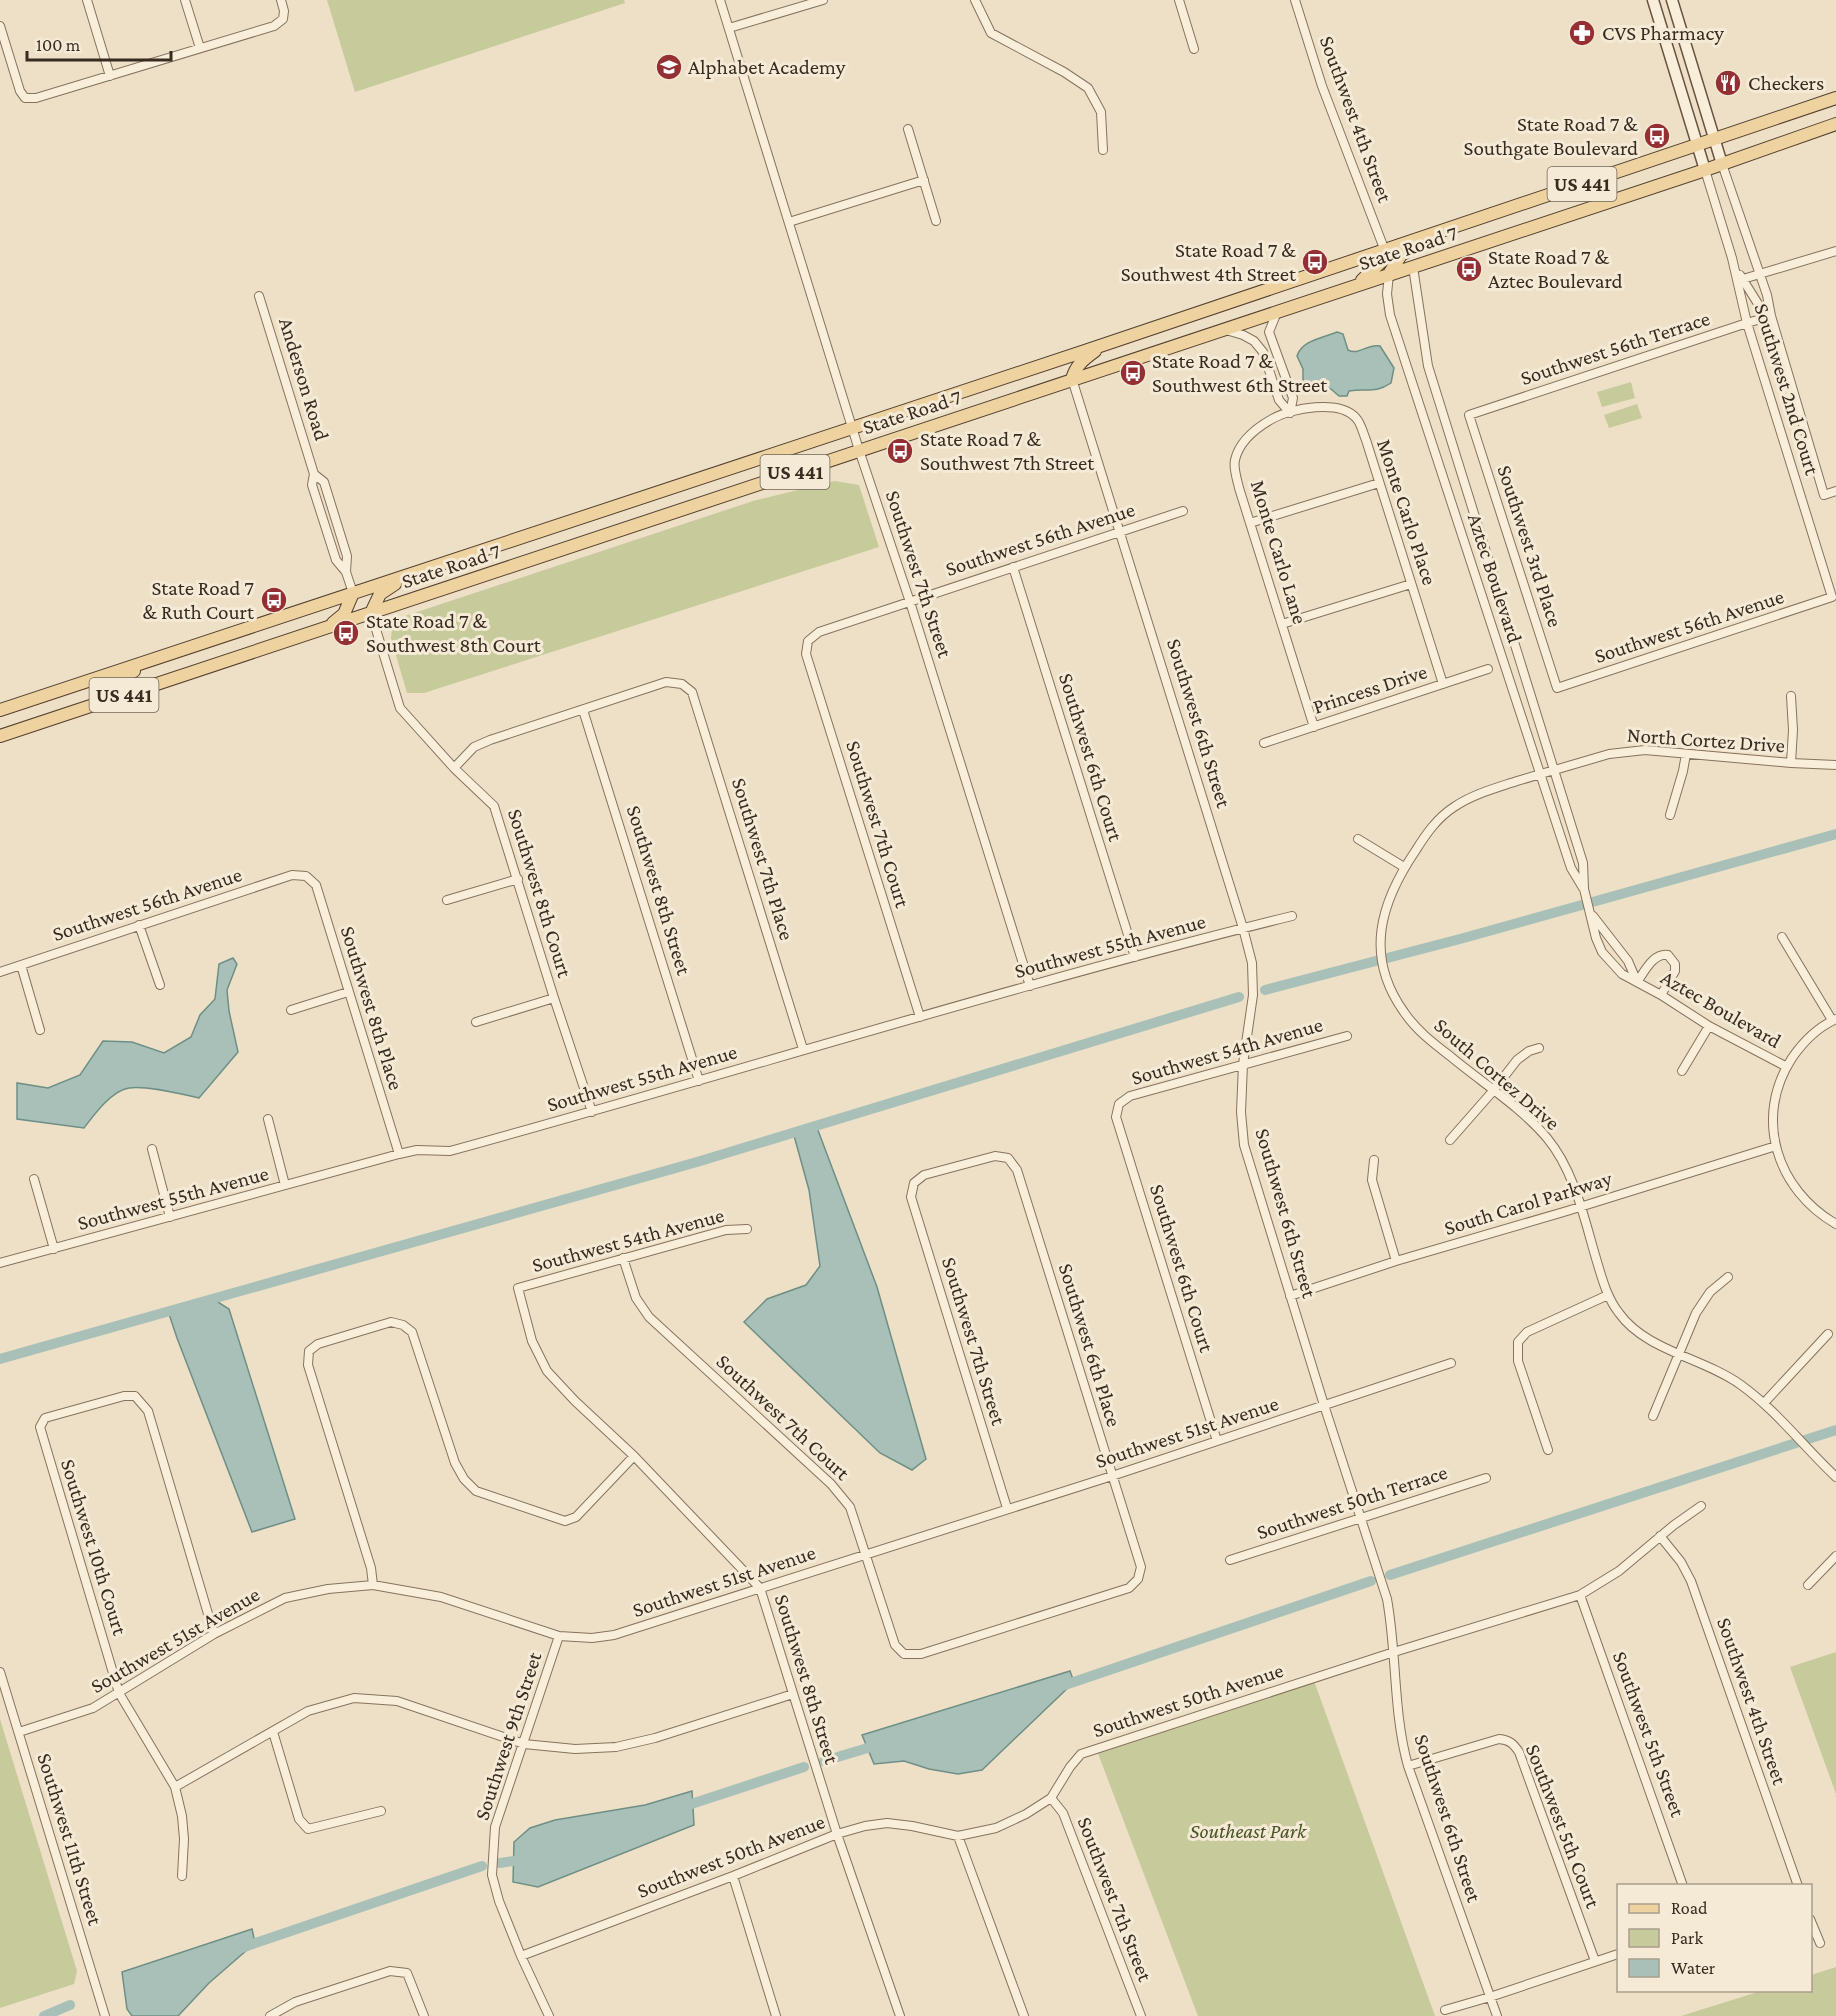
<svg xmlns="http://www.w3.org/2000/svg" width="1836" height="2016" font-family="'Crimson Pro',serif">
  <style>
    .green { fill: #c7ca9b }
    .water { fill: #a8c0b8; stroke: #6e8f86; stroke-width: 1.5 }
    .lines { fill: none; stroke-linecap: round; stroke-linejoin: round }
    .canal { stroke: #a8c0b8; stroke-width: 10 }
    .minor-casing { stroke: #87725d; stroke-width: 10 }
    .secondary-casing { stroke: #695340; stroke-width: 13 }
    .primary-casing { stroke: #554131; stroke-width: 14 }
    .minor { stroke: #f8eeda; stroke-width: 8 }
    .secondary { stroke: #f8eeda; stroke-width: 10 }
    .primary { stroke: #eed3a0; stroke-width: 12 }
    .labels { text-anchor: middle; stroke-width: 6; stroke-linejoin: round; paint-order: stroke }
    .shield { fill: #f4ead6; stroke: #706457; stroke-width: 1.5 }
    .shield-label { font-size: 20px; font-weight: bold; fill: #382b20 }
    .poi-label { font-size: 21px; fill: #382b20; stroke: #f4ead6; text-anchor: start }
    .street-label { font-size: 21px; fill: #382b20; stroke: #f4ead6 }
    .park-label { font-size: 21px; font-style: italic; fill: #4a5427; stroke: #f4ead6 }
  </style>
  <rect width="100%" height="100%" fill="#ede0c6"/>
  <!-- green -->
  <path class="green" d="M327,0H624L625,3L355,92Z
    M1631,382L1635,398L1602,407L1597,392Z
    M1637,404L1642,418L1609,428L1604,415Z
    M835,481L859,485L879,547L424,693H407L391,638L393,620L753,501Z
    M1836,1652V1794L1790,1667Z
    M1314,1681L1435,2016H1198L1097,1751Z
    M0,1719L77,1971L74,1984L0,2008Z
    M1836,1967V2016H1681L1761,1991L1810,1990L1811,1975Z"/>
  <!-- water -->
  <path class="water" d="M1337,332L1343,334L1348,350C1359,356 1368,343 1380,346L1394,368L1391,383C1375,394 1366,388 1349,391L1347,396H1339L1331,389L1306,393L1303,385V369L1297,356C1302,340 1323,338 1337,332Z
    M233,958L237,964L227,990L229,1011L238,1052L199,1098C181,1094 146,1085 129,1088C112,1090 93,1116 84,1128L17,1119V1083L48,1088L80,1075L103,1041L132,1042L164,1053L191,1037L200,1015L215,999L219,964Z
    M816,1125L877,1287L926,1459L912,1470L880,1453L744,1322L767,1299L806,1285L820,1266L809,1190L793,1132Z
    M213,1299L229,1309L295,1519L252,1532L177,1338L168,1311Z
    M1070,1671L1074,1682L982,1770L958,1774L929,1769L904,1761L874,1764L862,1735Z
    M692,1791L694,1825L538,1887L513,1882L514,1842L530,1828L555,1820L645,1805Z
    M252,1929L255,1943L209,1983L178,2016H132L127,2009L122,1972Z"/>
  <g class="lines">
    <!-- canal -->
    <path class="canal" d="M1265,990L1460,939L1836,834
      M0,1359L697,1162L1239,997
      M1390,1575L1836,1430
      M1062,1686L1371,1581
      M824,1761L881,1744
      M679,1808L804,1767
      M500,1863L527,1859
      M241,1948L482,1866
      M44,2016L70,2005"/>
    <!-- minor casing -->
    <g class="minor-casing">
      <path id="minor" d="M87,0L110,76
        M185,0L200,48
        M720,0L859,450L910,602L1030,986
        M975,0L991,33L1064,72L1088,88L1101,112L1103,150
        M1179,0L1194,49
        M1295,0L1322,86L1385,251
        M0,26L20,91L25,98H36L274,26L283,19L284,11L281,0
        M729,28L823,0
        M908,129L936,221
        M1722,164L1767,295L1771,316L1824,495L1836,491
        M1705,170L1732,258L1747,323L1832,597L1557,688L1469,415L1747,323L1771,316
        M789,222L924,180
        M1413,267L1428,366L1583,863L1584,889L1596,938L1602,952L1622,974L1661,995L1709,1026L1787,1067
        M1389,274L1387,294L1390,315L1571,868L1583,888
        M1740,275L1760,307L1771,316
        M1743,279L1836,251
        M259,296L314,474L312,485L336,560L346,572L353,593
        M1277,312L1269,332L1293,398L1290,413
        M1226,330L1243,335L1254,341L1263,352L1279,400L1290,413
        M1072,379L1243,928L1252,963L1253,995L1243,1064L1241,1112L1244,1145L1324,1405L1387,1599C1397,1654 1393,1712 1408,1766L1497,2016
        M314,474L324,482L347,556L346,572
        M1250,523L1379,483
        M1013,567L1135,957
        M371,613L400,708L454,768L494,806L554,998L592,1112
        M1282,624L1411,584
        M1791,696L1793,730L1791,763
        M583,710L699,1081
        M1314,727L1239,488C1237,479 1233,468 1235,460C1239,442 1256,428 1272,419C1291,408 1340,399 1356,418C1361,423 1363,433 1366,440L1443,684
        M1264,743L1488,669
        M1836,765L1791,763L1645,750L1609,754C1578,763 1548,772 1517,781C1496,788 1473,794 1454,807C1437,818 1426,834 1416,850C1380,903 1364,956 1404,1012C1416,1030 1433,1043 1450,1056C1481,1082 1521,1107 1547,1138C1576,1173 1585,1223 1598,1265C1603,1282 1608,1299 1619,1313C1646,1351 1704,1358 1741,1385C1777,1411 1804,1447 1836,1477
        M454,768L474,747L490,740L666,682L682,684L692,692L803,1049
        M1670,815L1683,771L1686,754
        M1358,839L1404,867
        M447,900L518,879
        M1593,916L1628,961L1637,982
        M139,925L160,985
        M1782,937L1832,1020
        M21,965L40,1030
        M0,972L292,875L306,876L316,885L399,1154
        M1637,982C1645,971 1653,953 1668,955L1675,964V971L1661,995
        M291,1010L348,992
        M920,1017L806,654L808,641L819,632L1183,511
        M1836,1019C1818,1027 1803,1042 1792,1058C1753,1118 1777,1190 1836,1224
        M476,1022L554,998
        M1682,1071L1709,1026
        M268,1119L285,1185
        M1450,1140L1493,1091L1517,1060L1529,1051L1539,1048
        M152,1149L170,1217
        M1374,1160L1372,1180L1396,1261
        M34,1179L54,1249
        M747,1229L726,1230L518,1288L532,1341L547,1371L575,1401L634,1456L760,1588L837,1834L900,2016
        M623,1258L636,1298L649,1317L831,1484L850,1507L895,1645L904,1654H921L1129,1588L1138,1579L1141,1567L1017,1170L1008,1158L995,1156L924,1175L914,1183L911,1197L1007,1508
        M0,1263L399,1154L417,1150L450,1151C731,1074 1009,986 1292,916
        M1290,1296L1396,1261L1567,1211L1776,1146
        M1764,1403L1828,1334
        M1653,1416L1696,1313L1710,1292L1728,1277
        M1217,1441L1116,1117L1119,1104L1130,1096L1347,1036
        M1548,1450L1518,1361V1342L1527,1332L1608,1295
        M1660,1536L1681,1562L1691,1581L1798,1886
        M1230,1560L1486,1478
        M373,1585L371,1568L308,1365L309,1351L318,1344L391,1322L403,1325L412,1332L455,1463L464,1479L476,1491L565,1521L576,1517L634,1456
        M1808,1585L1836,1556
        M1580,1595L1683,1886
        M0,1672L105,2016
        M19,1732L93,1708L214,1634L285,1598L328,1589L373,1585L441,1597L559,1636L592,1638L614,1635L1112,1476L1451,1363
        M273,1732L299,1819L308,1829L381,1811
        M1408,1766L1499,1739C1509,1740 1513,1743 1519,1752L1595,1961
        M175,1787L308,1711L354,1698L397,1701L524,1744L575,1749L616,1747L655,1738L793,1694
        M1051,1798L1063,1813L1141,2016
        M958,1836L1024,2016
        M182,1876L184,1839L182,1816L175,1787L119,1693L40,1427L45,1418L124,1396H135L148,1411L214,1634
        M733,1876L776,2016
        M1810,1919L1820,1943
        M521,1956L733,1876L837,1834L865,1826L887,1823L912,1826L958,1836L996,1828L1026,1814L1051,1798L1070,1767L1081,1754L1394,1652L1580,1595L1619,1571L1674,1525L1701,1506
        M1445,2010L1490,1997L1618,1954
        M270,2016L295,2002L390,1971L407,1973L424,2016
        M549,2016L521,1956L499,1901L492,1875L495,1827L559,1636"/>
    </g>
    <!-- secondary casing -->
    <g class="secondary-casing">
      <path id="secondary" d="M1653,0L1705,170
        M1672,0L1722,164"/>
    </g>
    <!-- primary casing -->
    <g class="primary-casing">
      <path id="primary" d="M1389,274L1401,255L1417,245
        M1362,280L1381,262L1385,251
        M1072,379C1076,365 1084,359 1095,351
        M371,613L380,594L395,584
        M333,623L344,614L353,593
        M101,703C108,686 119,680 134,671
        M0,710L1088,350L1836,98
        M0,736L1705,170L1836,124"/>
    </g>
    <!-- minor -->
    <use href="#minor" class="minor"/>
    <!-- secondary -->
    <use href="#secondary" class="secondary"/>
    <!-- primary -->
    <use href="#primary" class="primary"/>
  </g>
  <!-- icons -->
  <defs>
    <g id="pharmacy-disc" transform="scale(1.35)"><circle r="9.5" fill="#942f33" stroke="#f4ead6"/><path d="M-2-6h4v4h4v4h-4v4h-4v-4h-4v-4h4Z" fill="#fff"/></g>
    <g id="school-disc" transform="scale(1.35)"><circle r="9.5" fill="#942f33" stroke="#f4ead6"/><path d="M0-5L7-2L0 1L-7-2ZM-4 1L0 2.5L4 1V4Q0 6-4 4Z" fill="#fff"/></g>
    <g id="restaurant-disc" transform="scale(1.35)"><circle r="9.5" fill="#942f33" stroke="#f4ead6"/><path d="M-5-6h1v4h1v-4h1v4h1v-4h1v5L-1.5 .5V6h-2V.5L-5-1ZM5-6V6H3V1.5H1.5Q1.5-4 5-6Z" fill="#fff"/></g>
    <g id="bus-disc" transform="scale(1.35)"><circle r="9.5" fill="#942f33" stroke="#f4ead6"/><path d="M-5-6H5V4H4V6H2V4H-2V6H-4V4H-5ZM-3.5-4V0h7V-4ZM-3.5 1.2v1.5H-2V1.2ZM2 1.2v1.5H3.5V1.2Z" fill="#fff"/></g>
  </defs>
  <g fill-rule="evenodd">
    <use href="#pharmacy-disc" x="1582" y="33"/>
    <use href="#school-disc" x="669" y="67"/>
    <use href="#restaurant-disc" x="1728" y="83"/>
    <use href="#bus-disc" x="1657" y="136"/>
    <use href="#bus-disc" x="1315" y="262"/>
    <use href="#bus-disc" x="1469" y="269"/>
    <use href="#bus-disc" x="1133" y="373"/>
    <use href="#bus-disc" x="900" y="451"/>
    <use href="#bus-disc" x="274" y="600"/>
    <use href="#bus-disc" x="346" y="633"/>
  </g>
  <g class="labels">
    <!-- shield labels -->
    <g class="shield">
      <rect x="1547.5" y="167" width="69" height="34" rx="4.5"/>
      <rect x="760.5" y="455" width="69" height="34" rx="4.5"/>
      <rect x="89.5" y="678" width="69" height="34" rx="4.5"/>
    </g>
    <g class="shield-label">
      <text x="1582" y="191">US 441</text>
      <text x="795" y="479">US 441</text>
      <text x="124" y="702">US 441</text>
    </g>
    <!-- poi labels -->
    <g class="poi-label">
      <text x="1602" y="40">CVS Pharmacy</text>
      <text x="688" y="74">Alphabet Academy</text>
      <text x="1748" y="90">Checkers</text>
      <text x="1638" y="131" text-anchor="end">State Road 7 &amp;<tspan x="1638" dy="24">Southgate Boulevard</tspan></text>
      <text x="1296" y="257" text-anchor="end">State Road 7 &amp;<tspan x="1296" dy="24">Southwest 4th Street</tspan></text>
      <text x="1488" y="264">State Road 7 &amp;<tspan x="1488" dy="24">Aztec Boulevard</tspan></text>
      <text x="1152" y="368">State Road 7 &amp;<tspan x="1152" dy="24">Southwest 6th Street</tspan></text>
      <text x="920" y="446">State Road 7 &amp;<tspan x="920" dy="24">Southwest 7th Street</tspan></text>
      <text x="254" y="595" text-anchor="end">State Road 7<tspan x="254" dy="24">&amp; Ruth Court</tspan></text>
      <text x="366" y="628">State Road 7 &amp;<tspan x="366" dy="24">Southwest 8th Court</tspan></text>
    </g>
    <!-- street labels -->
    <g class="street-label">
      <text transform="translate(1356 119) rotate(70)" y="7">Southwest 4th Street</text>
      <text transform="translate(1408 248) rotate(-18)" y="7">State Road 7</text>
      <text transform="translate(1615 348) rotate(-18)" y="7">Southwest 56th Terrace</text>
      <text transform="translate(304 379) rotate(73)" y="7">Anderson Road</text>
      <text transform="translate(1787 389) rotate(73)" y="7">Southwest 2nd Court</text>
      <text transform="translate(912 412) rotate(-18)" y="7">State Road 7</text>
      <text transform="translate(1407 512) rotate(72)" y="7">Monte Carlo Place</text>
      <text transform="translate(1040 539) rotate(-18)" y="7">Southwest 56th Avenue</text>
      <text transform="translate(1530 546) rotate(72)" y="7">Southwest 3rd Place</text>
      <text transform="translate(1279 552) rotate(73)" y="7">Monte Carlo Lane</text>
      <text transform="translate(451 566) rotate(-18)" y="7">State Road 7</text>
      <text transform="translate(919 574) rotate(72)" y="7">Southwest 7th Street</text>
      <text transform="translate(1495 578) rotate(72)" y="7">Aztec Boulevard</text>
      <text transform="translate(1689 626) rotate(-18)" y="7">Southwest 56th Avenue</text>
      <text transform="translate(1370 689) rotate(-18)" y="7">Princess Drive</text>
      <text transform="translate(1199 723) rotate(73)" y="7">Southwest 6th Street</text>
      <text transform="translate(1706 740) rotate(4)" y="7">North Cortez Drive</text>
      <text transform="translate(1091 757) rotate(73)" y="7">Southwest 6th Court</text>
      <text transform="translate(878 824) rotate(73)" y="7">Southwest 7th Court</text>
      <text transform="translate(763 859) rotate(73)" y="7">Southwest 7th Place</text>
      <text transform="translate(659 890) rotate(73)" y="7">Southwest 8th Street</text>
      <text transform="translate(540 893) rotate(73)" y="7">Southwest 8th Court</text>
      <text transform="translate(147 904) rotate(-18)" y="7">Southwest 56th Avenue</text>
      <text transform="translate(1110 946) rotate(-15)" y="7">Southwest 55th Avenue</text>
      <text transform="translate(372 1008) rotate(73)" y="7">Southwest 8th Place</text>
      <text transform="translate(1721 1009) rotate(30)" y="7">Aztec Boulevard</text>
      <text transform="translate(1227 1051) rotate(-16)" y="7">Southwest 54th Avenue</text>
      <text transform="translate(1497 1074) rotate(41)" y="7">South Cortez Drive</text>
      <text transform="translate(642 1078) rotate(-16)" y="7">Southwest 55th Avenue</text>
      <text transform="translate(173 1198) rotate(-15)" y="7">Southwest 55th Avenue</text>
      <text transform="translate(1528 1203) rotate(-17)" y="7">South Carol Parkway</text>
      <text transform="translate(1286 1213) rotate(74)" y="7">Southwest 6th Street</text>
      <text transform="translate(628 1240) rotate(-15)" y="7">Southwest 54th Avenue</text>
      <text transform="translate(1182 1268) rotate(73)" y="7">Southwest 6th Court</text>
      <text transform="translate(974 1341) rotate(73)" y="7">Southwest 7th Street</text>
      <text transform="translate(1090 1345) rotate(73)" y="7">Southwest 6th Place</text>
      <text transform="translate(783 1417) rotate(43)" y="7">Southwest 7th Court</text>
      <text transform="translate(1187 1432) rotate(-18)" y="7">Southwest 51st Avenue</text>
      <text transform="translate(1352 1502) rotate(-18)" y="7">Southwest 50th Terrace</text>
      <text transform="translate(94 1547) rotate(73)" y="7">Southwest 10th Court</text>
      <text transform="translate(724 1581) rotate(-18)" y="7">Southwest 51st Avenue</text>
      <text transform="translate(175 1640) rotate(-30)" y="7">Southwest 51st Avenue</text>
      <text transform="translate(807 1679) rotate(73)" y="7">Southwest 8th Street</text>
      <text transform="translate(1188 1700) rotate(-18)" y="7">Southwest 50th Avenue</text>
      <text transform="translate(1752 1701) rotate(71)" y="7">Southwest 4th Street</text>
      <text transform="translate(1649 1734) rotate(70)" y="7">Southwest 5th Street</text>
      <text transform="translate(508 1736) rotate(-72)" y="7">Southwest 9th Street</text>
      <text transform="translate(1448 1818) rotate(72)" y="7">Southwest 6th Street</text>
      <text transform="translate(1563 1826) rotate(69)" y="7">Southwest 5th Court</text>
      <text transform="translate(70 1839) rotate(73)" y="7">Southwest 11th Street</text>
      <text transform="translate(731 1856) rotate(-21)" y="7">Southwest 50th Avenue</text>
      <text transform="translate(1115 1899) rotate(69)" y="7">Southwest 7th Street</text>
    </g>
    <!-- park labels -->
    <g class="park-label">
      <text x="1248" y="1838">Southeast Park</text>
    </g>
  </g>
  <!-- legend -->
  <rect x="1617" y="1884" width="195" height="108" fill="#f4ead6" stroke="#a99e8d" stroke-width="1.5"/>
  <rect x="1629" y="1904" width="30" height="9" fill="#eed3a0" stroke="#a99e8d" stroke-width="1.5"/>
  <text x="1671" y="1914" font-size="18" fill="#382b20">Road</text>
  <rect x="1629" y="1929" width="30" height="18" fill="#c7ca9b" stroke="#a99e8d" stroke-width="1.5"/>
  <text x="1671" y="1944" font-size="18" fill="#382b20">Park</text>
  <rect x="1629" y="1959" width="30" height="18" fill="#a8c0b8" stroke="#a99e8d" stroke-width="1.5"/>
  <text x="1671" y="1974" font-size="18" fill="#382b20">Water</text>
  <!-- scale -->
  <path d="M27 51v9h144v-9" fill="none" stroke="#382b20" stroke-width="3"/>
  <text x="36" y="51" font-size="18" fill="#382b20" stroke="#f4ead6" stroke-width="4.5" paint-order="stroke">100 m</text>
</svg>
